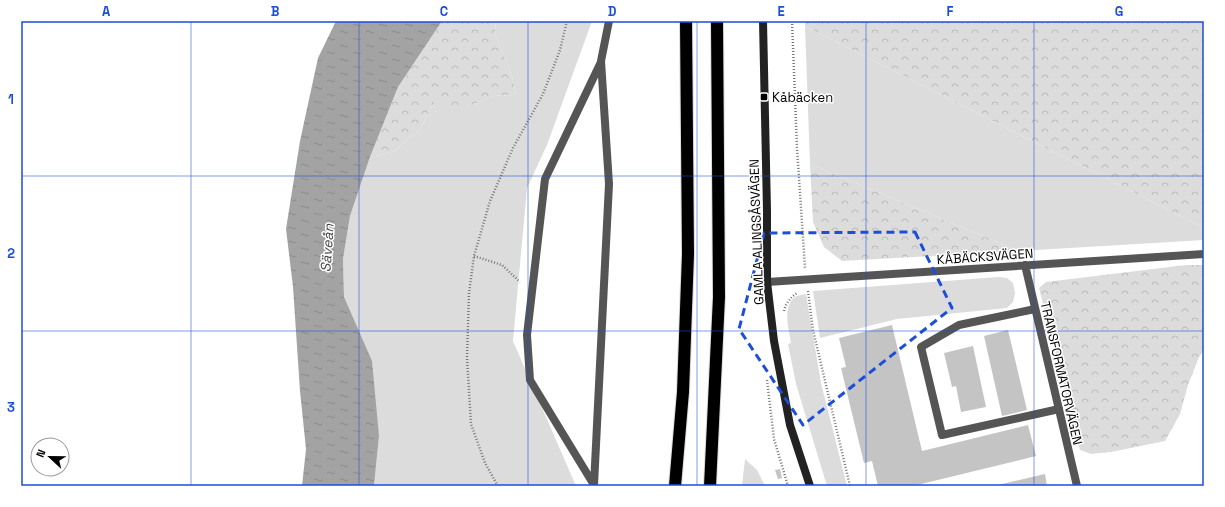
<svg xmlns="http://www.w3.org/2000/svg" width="1225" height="507" font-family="'Space Grotesk',sans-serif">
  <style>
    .grass { fill: #dcdcdc }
    .forest { fill: url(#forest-crowns) }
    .water { fill: url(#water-ripples) }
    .building { fill: #c4c4c4 }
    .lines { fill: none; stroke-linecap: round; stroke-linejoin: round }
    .highway-casing { stroke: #dbdbdb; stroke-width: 14 }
    .path { stroke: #777; stroke-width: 2.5; stroke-dasharray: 1 2; stroke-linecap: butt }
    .lane { stroke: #555; stroke-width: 8 }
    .street { stroke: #555; stroke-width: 8 }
    .secondary { stroke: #222; stroke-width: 8 }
    .highway { stroke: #000; stroke-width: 12 }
    .marked { fill: none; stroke: #1d4ed8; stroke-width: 3; stroke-dasharray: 8 5; stroke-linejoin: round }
    .grid { fill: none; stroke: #1d4ed8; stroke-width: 1; stroke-opacity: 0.55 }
    .poi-dot { fill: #000; stroke: #fff; stroke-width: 1.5 }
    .labels { text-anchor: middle; stroke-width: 3; stroke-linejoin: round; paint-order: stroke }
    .poi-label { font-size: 13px; fill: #000; stroke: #fff; text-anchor: start }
    .street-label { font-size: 13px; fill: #000; stroke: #fff }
    .water-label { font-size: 14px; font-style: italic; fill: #444; stroke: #fff }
    .neatline { fill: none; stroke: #1d4ed8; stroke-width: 1.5 }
    .grid-label { font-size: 13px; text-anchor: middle; font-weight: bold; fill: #1d4ed8 }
  </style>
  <defs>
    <pattern id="forest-crowns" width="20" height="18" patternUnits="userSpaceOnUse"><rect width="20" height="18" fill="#dcdcdc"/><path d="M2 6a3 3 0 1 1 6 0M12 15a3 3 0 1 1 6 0" fill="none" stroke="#bbb"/></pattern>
    <pattern id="water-ripples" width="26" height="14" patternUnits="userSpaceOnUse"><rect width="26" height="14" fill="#a3a3a3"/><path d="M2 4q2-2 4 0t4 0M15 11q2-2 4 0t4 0" fill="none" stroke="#8b8b8b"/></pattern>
  </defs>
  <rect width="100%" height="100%" fill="#fff"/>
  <!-- grass -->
  <path class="grass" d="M495,21H592L547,145L527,188L513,341L576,486H374L379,436L344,297L343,259L350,216L370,157L395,151L407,139L419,131L435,101L474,104L494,96L516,95L512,76L496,36Z
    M805,26L1204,228V240L1019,251L810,164Z
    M998,277L1007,278L1013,283L1015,293L1013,302L1007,308L897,319L820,338L813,291Z
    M806,294L821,383L847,486H827L796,384L788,344L791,343C789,329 781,305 797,296C799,295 803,295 806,294Z
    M745,459L757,470L764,484L767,486H742Z"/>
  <!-- forest -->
  <path class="forest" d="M442,21H495L496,36L512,76L516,95L494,96L474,104L454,109L435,101L419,131L407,139L395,151L370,157L398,87Z
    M805,21H1204V228L805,26Z
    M810,164L1019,251L842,261L824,247L813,222Z
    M1186,265H1204V350L1199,357L1188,385L1180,414L1165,441L1111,452L1091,454L1080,450L1039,288L1046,282Z"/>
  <!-- water -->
  <path class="water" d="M336,21H442L398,87L370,157L350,216L343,259L344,297L372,361L379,436L374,486H302L306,449L300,391L293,287L286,229L300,141L318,58Z"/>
  <!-- building -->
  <path class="building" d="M892,325L922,451L1028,425L1036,456L913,486H878L872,461L864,463L841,368L846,367L839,338Z
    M1008,330L1027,410L1002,416L984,336Z
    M973,346L986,407L961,412L956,386L952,387L944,353Z
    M780,469L782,478L778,479L775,470Z
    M1045,474L1047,486H998V485Z"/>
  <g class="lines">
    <!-- highway casing -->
    <g class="highway-casing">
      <path id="highway" d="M675,486L683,392L688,254L686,21
        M710,486L719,297L717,21"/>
    </g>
    <!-- path -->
    <path class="path" d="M792,21L797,148L805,268
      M474,256L502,265L520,282
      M808,291L813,330L850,486
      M784,311C786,303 790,298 797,293
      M767,380L774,439L788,486
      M498,486L485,463L471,424L467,358L469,293L474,256L490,201L513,148L543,94L560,50L567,21"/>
    <!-- lane -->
    <path class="lane" d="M1035,309L959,325L921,347L942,435L1059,409
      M594,485L609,184L601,61L609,21
      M594,485L530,380L527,335L545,179L601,62"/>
    <!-- street -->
    <path class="street" d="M1025,265L1077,486
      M767,282L1204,254"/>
    <!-- secondary -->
    <path class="secondary" d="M763,21L767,211V282L774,341L790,425L810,486"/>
    <!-- highway -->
    <use href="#highway" class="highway"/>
  </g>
  <!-- marked area -->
  <path class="marked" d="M915,232L952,308L803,425L739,329L764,233Z"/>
  <!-- grid -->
  <path class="grid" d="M191,21V486M359,21V486M528,21V486M697,21V486M866,21V486M1034,21V486M21,176H1204M21,331H1204"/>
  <!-- markers -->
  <rect class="poi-dot" x="760" y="93" width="8" height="8" rx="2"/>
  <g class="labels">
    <!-- poi labels -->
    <g class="poi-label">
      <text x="772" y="102">Kåbäcken</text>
    </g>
    <!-- street labels -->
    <g class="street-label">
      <text transform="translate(756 232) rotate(-92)" y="5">GAMLA ALINGSÅSVÄGEN</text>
      <text transform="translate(985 256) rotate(-4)" y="5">KÅBÄCKSVÄGEN</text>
      <text transform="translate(1062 373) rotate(77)" y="5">TRANSFORMATORVÄGEN</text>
    </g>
    <!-- water labels -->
    <g class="water-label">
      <text transform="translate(327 248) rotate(-86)" y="5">Säveån</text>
    </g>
  </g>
  <!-- border -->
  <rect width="1225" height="507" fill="none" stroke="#ffffff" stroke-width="44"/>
  <!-- north arrow -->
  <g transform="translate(50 457) rotate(292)"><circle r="19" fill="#ffffff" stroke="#999999"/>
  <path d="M0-3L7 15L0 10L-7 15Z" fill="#000000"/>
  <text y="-6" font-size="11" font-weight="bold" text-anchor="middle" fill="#000000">N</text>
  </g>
  <rect x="22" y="22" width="1181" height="463" class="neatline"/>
  <g class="grid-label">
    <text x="106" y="16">A</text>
    <text x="275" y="16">B</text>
    <text x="444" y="16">C</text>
    <text x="612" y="16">D</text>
    <text x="781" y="16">E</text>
    <text x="950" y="16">F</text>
    <text x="1119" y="16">G</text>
    <text x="11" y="104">1</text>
    <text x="11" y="258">2</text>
    <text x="11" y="412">3</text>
  </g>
</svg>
